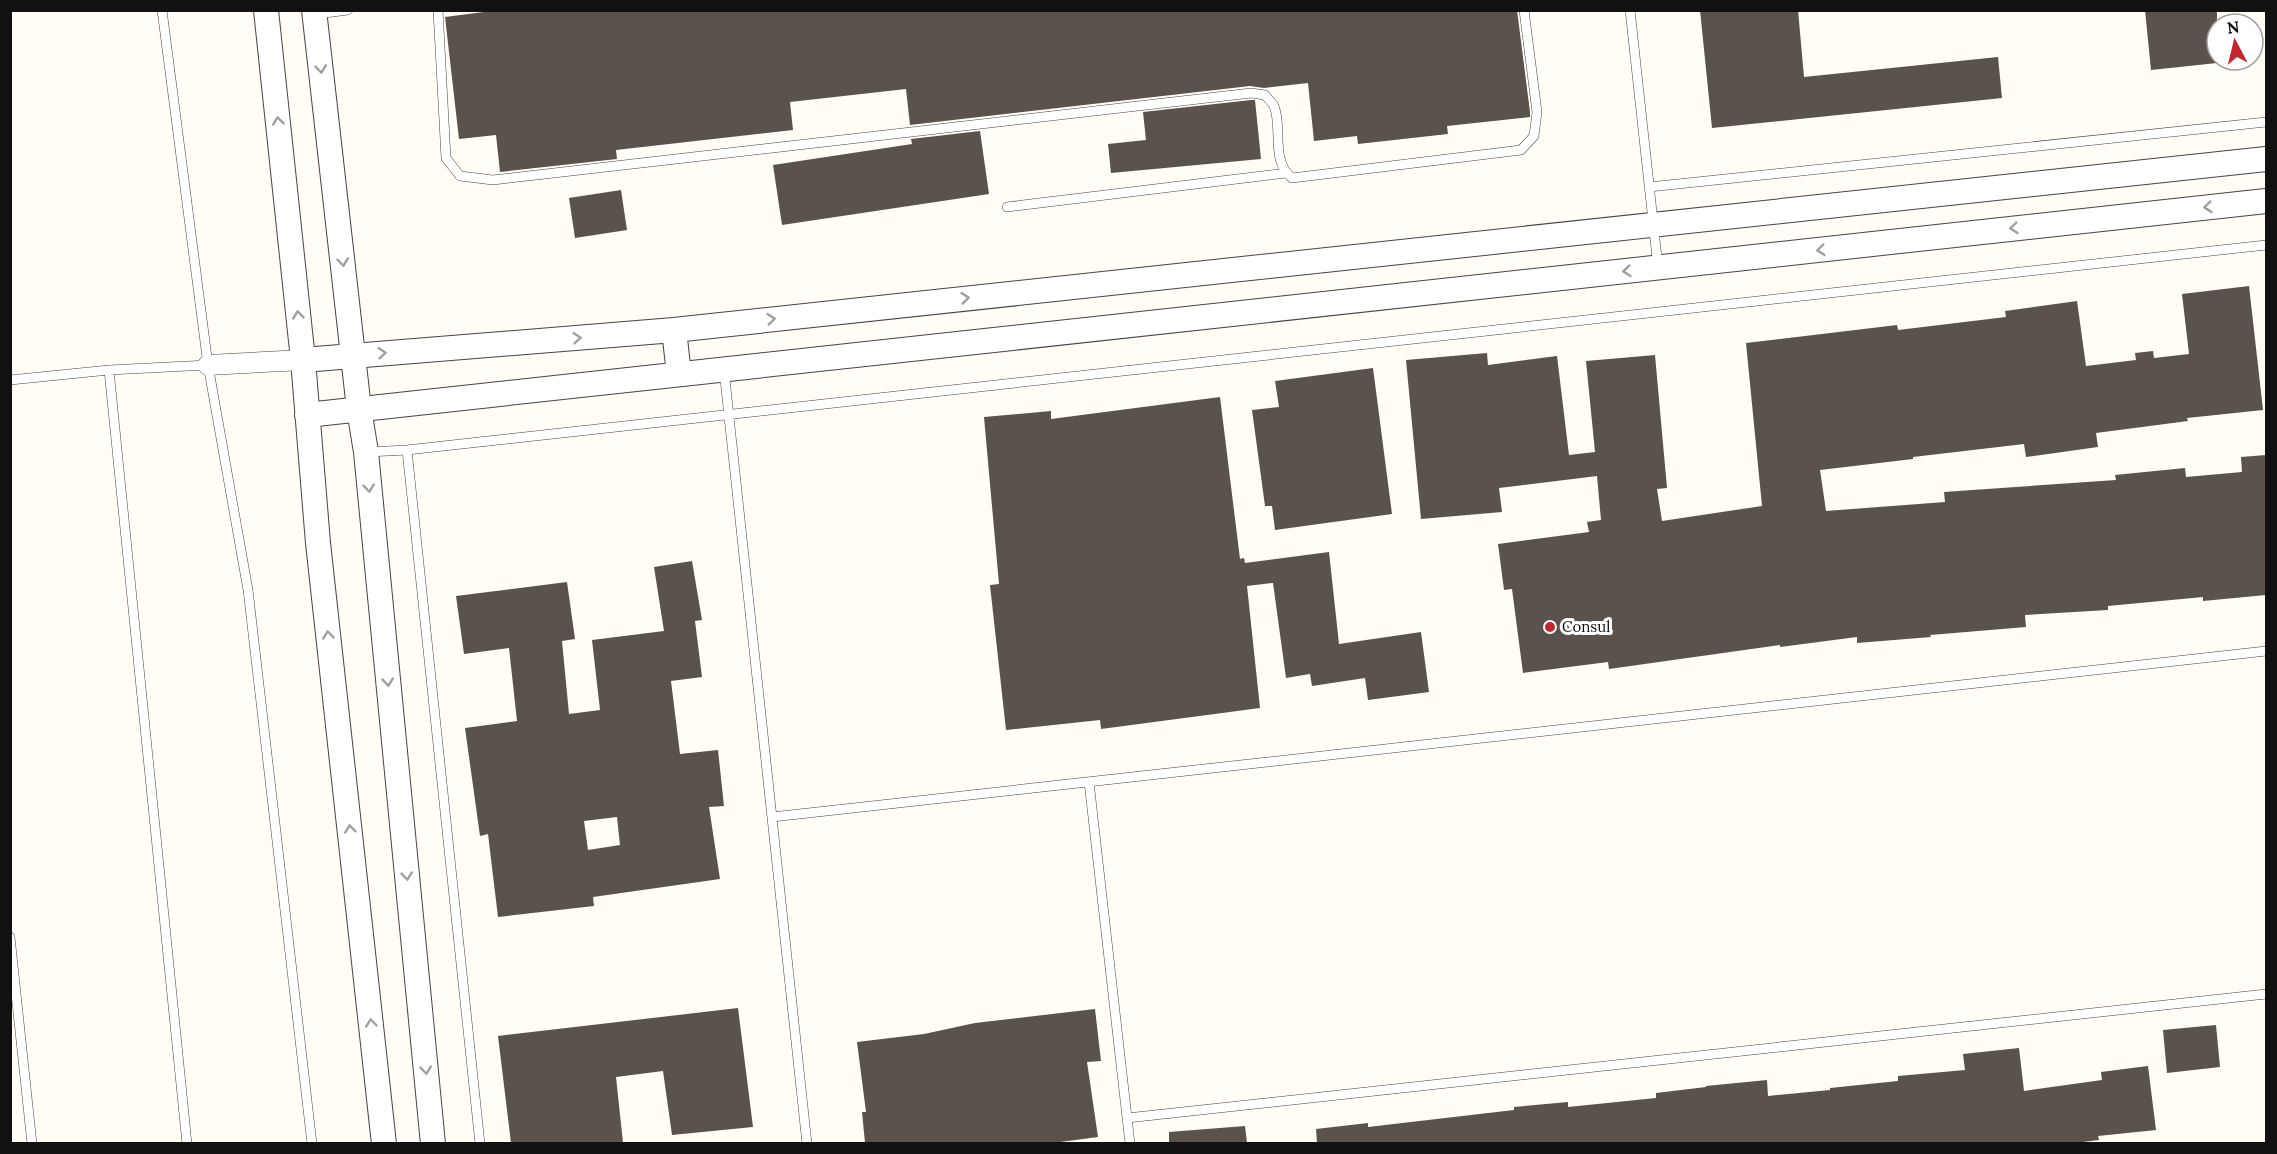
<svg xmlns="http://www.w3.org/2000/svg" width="2277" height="1154" font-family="Lora,serif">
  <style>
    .building { fill: #5a524d; fill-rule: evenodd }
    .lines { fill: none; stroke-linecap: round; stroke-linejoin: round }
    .service-casing { stroke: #444; stroke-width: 10 }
    .minor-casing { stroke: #444; stroke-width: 21 }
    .tertiary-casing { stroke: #444; stroke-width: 26 }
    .service { stroke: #fff; stroke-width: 9 }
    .minor { stroke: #fff; stroke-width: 20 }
    .tertiary { stroke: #fff; stroke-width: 24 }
    .oneway { stroke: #a0a0a0 }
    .poi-dot { fill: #c4262e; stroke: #fff; stroke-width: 2 }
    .labels { text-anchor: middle; stroke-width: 6; stroke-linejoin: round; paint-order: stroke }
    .poi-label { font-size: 15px; fill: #111; stroke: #fff; text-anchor: start }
  </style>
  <rect width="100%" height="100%" fill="#fffdf5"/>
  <!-- building -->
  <path class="building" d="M499,10H1517L1530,112V117L1447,126L1448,134L1358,144L1357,136L1314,141L1308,83L1264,88L1250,86L910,125L906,89L790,102L793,130L616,150L617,159L500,172L496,135L459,139L445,17Z
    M1700,10H1798L1804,77L1998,57L2002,98L1712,128Z
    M2145,10H2217V63L2151,70Z
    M1251,100H1255L1261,159L1111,173L1108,144L1146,140L1143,112Z
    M980,131L989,194L782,225L773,165L912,144L911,139Z
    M621,190L627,230L575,238L569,198Z
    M2249,286L2263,410L2187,418L2188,421L2096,433L2098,447L2026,457L2024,444L1913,457V459L1820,470L1826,511L1945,502L1944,492L2116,480L2115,475L2185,468L2186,477L2242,472L2241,457L2266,455V595L2203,601V597L2108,606V610L2025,615L2026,627L1930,635L1931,637L1857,643V637L1780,647V645L1609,669L1608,662L1523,673L1512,589L1504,590L1498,544L1589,532L1587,522L1601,520L1597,476L1499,488L1502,512L1421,519L1406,360L1487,353L1488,365L1557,356L1569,455L1595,452L1586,361L1655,355L1667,488L1657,489L1662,521L1762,506L1746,343L1897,325L1898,330L2006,317L2005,311L2077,301L2086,366L2136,360L2135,353L2153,351L2154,358L2189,354L2182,294Z
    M1373,368L1392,514L1275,530L1272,506H1265L1252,410L1279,407L1275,381Z
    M1220,397L1240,559L1244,558L1245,563L1329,552L1339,644L1421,632L1429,692L1368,700L1365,678L1312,686L1310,674L1286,678L1273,583L1247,586L1260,708L1101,729L1100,720L1006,730L990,585L999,584L984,417L1051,411V419Z
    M692,561L702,620L695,621L702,677L671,681L680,754L718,750L724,806L709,807L720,879L593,897L594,906L498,917L488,834L480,836L465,728L517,721L509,648L464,654L456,596L567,582L575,639L562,641L569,714L600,710L592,640L664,631L654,567ZM617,817L620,845L588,850L584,821Z
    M738,1008L753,1127L672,1135L663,1071L616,1077L623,1143H511L498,1036Z
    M1095,1009L1101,1061L1087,1062L1098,1137L1053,1143H865L862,1112H866L857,1042L924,1034L975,1023Z
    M2216,1025L2220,1067L2167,1073L2163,1030Z
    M2019,1048L2024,1091L2102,1080L2101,1072L2148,1066L2156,1130L2098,1136L2099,1140L2075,1143H1317L1316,1129L1368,1123V1127L1514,1110V1107L1568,1102V1107L1656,1098V1093L1706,1087V1086L1767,1080L1768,1096L1830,1090V1088L1898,1081V1076L1965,1070L1963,1054Z
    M1245,1126L1247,1143H1169V1132Z"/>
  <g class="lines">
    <!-- service casing -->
    <g class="service-casing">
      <path id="service" d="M162,10L208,365L248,590L312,1144
        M438,10L446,158L460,176L493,180L1251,93L1265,95C1267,98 1272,102 1274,106C1283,127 1270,161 1292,178L1521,150L1534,136L1537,112L1524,10
        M1630,10L1658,267
        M317,14L348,10
        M1649,187L2266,122
        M1007,207L1286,173
        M109,370L187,1144
        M724,370L807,1144
        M10,380L109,370L208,365
        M407,450L480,1144
        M368,452L407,450L2266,245
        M1089,782L1130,1144
        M772,817L2266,651
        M10,937L32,1144
        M1127,1118L2266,994"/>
    </g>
    <!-- minor casing -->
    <g class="minor-casing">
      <path id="minor" d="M208,365L303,360"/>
    </g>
    <!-- tertiary casing -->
    <g class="tertiary-casing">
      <path id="tertiary" d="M266,10L303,360L318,543L384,1144
        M314,10L359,409L366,452L433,1144
        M674,330L679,374
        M303,360L674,330L2266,159
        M307,415L2266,201"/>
    </g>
    <!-- service -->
    <use href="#service" class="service"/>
    <!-- minor -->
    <use href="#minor" class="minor"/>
    <!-- tertiary -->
    <use href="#tertiary" class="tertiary"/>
  </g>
  <!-- one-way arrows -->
  <defs><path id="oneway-chevron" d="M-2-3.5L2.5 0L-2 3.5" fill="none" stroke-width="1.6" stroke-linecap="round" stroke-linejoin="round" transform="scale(1.5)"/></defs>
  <g class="oneway">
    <use href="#oneway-chevron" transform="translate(321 69) rotate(83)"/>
    <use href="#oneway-chevron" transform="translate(278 121) rotate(-96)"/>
    <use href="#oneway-chevron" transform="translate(2208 207) rotate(174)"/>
    <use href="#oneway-chevron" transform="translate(2014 228) rotate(174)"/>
    <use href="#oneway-chevron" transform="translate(1821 250) rotate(174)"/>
    <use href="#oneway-chevron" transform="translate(343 262) rotate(83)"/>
    <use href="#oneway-chevron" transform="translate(1627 271) rotate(174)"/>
    <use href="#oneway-chevron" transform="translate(965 298) rotate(-6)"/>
    <use href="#oneway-chevron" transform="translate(298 315) rotate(-96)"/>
    <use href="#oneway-chevron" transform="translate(771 319) rotate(-6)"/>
    <use href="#oneway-chevron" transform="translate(577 338) rotate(-5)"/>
    <use href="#oneway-chevron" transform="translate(382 353) rotate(-5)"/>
    <use href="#oneway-chevron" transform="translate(369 488) rotate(84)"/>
    <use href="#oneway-chevron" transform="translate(328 635) rotate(-96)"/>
    <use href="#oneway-chevron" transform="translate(388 682) rotate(84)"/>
    <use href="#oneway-chevron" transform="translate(350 829) rotate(-96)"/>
    <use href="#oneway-chevron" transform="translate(407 876) rotate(84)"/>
    <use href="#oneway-chevron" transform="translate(371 1023) rotate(-96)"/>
    <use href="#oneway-chevron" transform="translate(426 1070) rotate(84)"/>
  </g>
  <!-- markers -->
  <circle class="poi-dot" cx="1550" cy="627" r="6"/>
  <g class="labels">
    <!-- poi labels -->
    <g class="poi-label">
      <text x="1562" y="632">Consul</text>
    </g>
  </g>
  <!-- border -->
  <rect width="2277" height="1154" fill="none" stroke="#111111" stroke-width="24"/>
  <!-- north arrow -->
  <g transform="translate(2235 42) rotate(353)"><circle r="28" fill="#ffffff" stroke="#a0a0a0" stroke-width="1.5"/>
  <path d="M0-4.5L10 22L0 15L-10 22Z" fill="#c4262e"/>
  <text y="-9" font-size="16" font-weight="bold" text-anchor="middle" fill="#111111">N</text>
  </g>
</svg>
